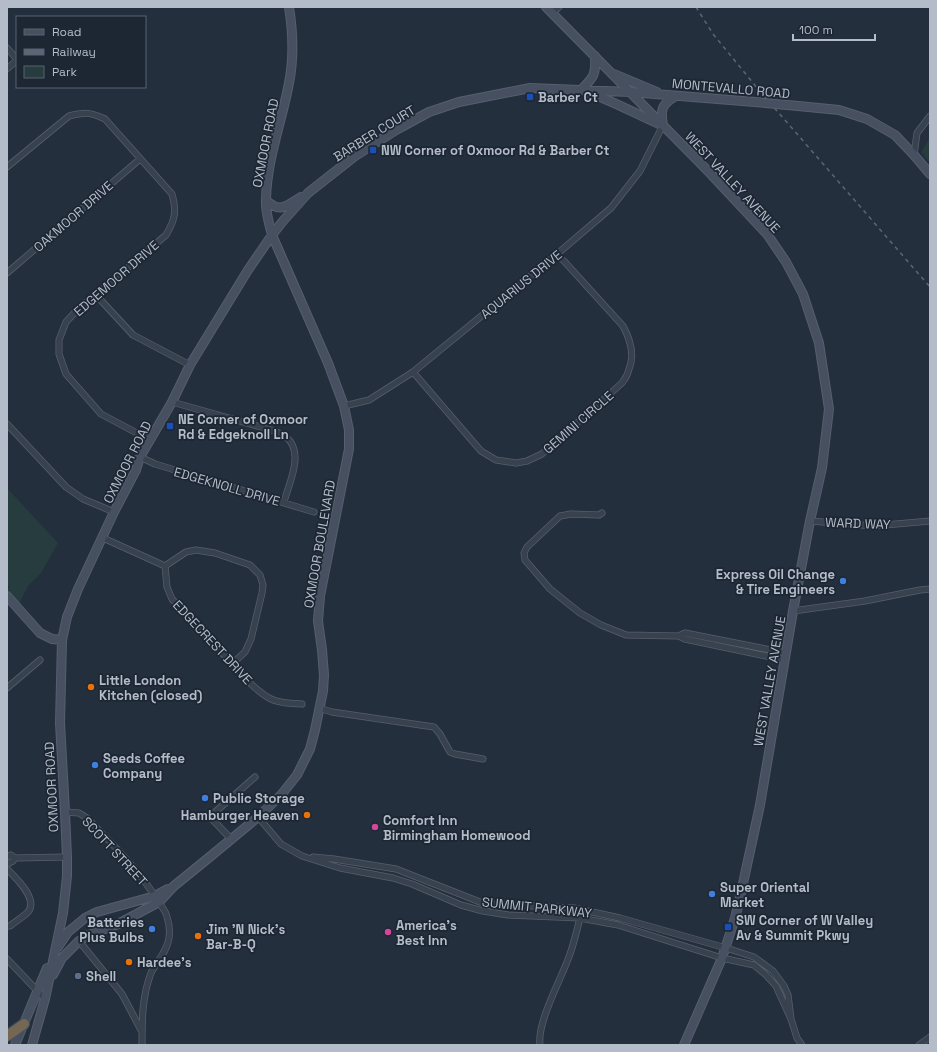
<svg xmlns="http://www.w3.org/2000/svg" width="937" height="1052" font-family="'Space Grotesk',sans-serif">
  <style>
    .green { fill: #263c3f }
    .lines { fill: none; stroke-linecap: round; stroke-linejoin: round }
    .street-casing { stroke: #565f6c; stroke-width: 7 }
    .secondary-casing { stroke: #565f6c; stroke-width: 10 }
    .highway-casing { stroke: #434c59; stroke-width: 12 }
    .street { stroke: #38414e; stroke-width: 5.5 }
    .secondary { stroke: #465061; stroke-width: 8 }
    .highway { stroke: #746855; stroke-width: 10 }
    .rail { stroke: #5a6575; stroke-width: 1.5; stroke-dasharray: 4 4; stroke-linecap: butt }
    .secondary-bridge-casing { stroke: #565f6c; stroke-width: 10; stroke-linecap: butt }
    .secondary-bridge { stroke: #465061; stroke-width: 8 }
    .transit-dot { fill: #1a4fb4; stroke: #1d2633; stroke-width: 1.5 }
    .shop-dot { fill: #3f7fe0; stroke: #1d2633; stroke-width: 1.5 }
    .food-dot { fill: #e8710a; stroke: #1d2633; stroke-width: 1.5 }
    .hotel-dot { fill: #d1479c; stroke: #1d2633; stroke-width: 1.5 }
    .service-dot { fill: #5c6f8a; stroke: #1d2633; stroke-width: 1.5 }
    .labels { text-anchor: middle; stroke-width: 3.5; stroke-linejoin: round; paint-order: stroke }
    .street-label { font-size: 13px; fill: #b4bcc9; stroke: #1d2633 }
    .poi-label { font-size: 13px; font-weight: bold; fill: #b4bcc9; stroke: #1d2633; text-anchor: start }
  </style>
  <rect width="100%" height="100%" fill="#242f3e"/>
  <!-- green -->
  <path class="green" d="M930,138V163L921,152Z
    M7,488L58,543L41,573L28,586L19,604L7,590L10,587L7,585Z"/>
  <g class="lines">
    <!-- street casing -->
    <g class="street-casing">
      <path id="street" d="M552,13L559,7
        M7,48L17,59
        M7,69L17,60
        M914,155L917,133L930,116
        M7,167L69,116C85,112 90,112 105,119L172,194C177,211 175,220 166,235L96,295L81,306L66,322L59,340V354L66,374L101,414L150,440
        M7,273L140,159
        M96,295L133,335L190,365
        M413,372L481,451L496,460L516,463L527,461L542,454L622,383C625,379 628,374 629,369C635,355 630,339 623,326L564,261L556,255
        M172,402L275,431C278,433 283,435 286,437C305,452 289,483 284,502
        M344,406L369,400L413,372L556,255L611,208L640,171L663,125
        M7,424L66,487L83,499L114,512
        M140,457L155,464L314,512
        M602,513L599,515L571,514L560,516L527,547L524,553L525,560L550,589L580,613L601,625L626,635L679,636L685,633L786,653
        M810,521L874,526L930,521
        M103,538L165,566
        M165,566L167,587L172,599L251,684C270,702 277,703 302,704
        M165,566L186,552L196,550L215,553L250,565L260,575L263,585L262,593L251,639L245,652L232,664
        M793,611L865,601L920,590L930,589
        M679,636L685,639L785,660
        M7,688L40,660
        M319,708L332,712L434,727L440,734L450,752L455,754L483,759
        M65,812L79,813L87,818C112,844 139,870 158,901C161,906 166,911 167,917C169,923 170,931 169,938C167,952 157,961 151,973C142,996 142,1021 142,1045
        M258,817L281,844L302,856L340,868L393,878L412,884L461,905L483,911L508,915L580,918L618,925L722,958L754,965L765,974L776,986L791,1019
        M231,839L212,819L214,813L255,777
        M7,857L11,855L15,858L67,857
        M313,857L334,859L396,869L480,902L492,904L574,908L620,918L726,948L754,957L773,971L784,986L788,995L791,1019L797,1038L802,1045
        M7,864L13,861L15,858
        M7,869C15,877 39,899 28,912C23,917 16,921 10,926H7
        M79,941L122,994L141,1030
        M7,959L45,999
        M540,1045C537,1021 562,978 570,954C574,943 577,930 580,918V916
        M919,1045L930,1037"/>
    </g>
    <!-- secondary casing -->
    <g class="secondary-casing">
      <path id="secondary" d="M546,7L709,172L767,234L786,262L803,294L819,343L829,409L822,468L810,521L793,611L760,805L739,902L735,918L722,958L684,1045
        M614,74L657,92
        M581,90C594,77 596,75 595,56
        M589,93C613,101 636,114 659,124
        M798,106L839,110L867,119L895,135L914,155L930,174
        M663,125C660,109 662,104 676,96
        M266,200C280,214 286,206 301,197
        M7,596L40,633L52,639L62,640
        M58,947L68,932L85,918L97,912L155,896L168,889
        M53,975L62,958L79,941L89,935L118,924L159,902L174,886L206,860L258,817L281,795L297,775L310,749L315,730L323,691L324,675L322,650L318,621L320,596L349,449V430L344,406L328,363L272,235C269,223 265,211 266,199C267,159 282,121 289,83C294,58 293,32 289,7
        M15,1045L47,968
        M32,1045L45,999L63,913L67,876V857L65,812L60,723L62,640L67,617L78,589L114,512L136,470L140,457L172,402L190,365L248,270L272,235L283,221L308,193L355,156L396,130L429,112L459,102L530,88L630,92L755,102"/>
    </g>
    <!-- highway casing -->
    <g class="highway-casing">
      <path id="highway" d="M7,1036L24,1024"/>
    </g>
    <!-- street -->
    <use href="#street" class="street"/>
    <!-- secondary -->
    <use href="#secondary" class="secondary"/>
    <!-- highway -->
    <use href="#highway" class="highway"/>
    <!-- rail -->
    <path class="rail" d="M696,7L713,34L758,89L930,287"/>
    <!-- secondary-bridge casing -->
    <g class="secondary-bridge-casing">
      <path id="secondary-bridge" d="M755,102L798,106"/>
    </g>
    <!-- secondary-bridge -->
    <use href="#secondary-bridge" class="secondary-bridge"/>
  </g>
  <!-- markers -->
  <g class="transit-dot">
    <rect x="526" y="93" width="8" height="8" rx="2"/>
    <rect x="369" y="146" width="8" height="8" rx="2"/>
    <rect x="166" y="422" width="8" height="8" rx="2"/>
    <rect x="724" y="923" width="8" height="8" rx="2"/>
  </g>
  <g class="shop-dot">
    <circle cx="843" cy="581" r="4"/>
    <circle cx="95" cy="765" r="4"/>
    <circle cx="205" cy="798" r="4"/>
    <circle cx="712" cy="894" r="4"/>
    <circle cx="152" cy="929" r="4"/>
  </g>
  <g class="food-dot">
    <circle cx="91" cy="687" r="4"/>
    <circle cx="307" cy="815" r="4"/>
    <circle cx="198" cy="936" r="4"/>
    <circle cx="129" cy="962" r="4"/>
  </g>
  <g class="hotel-dot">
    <circle cx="375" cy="827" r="4"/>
    <circle cx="388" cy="932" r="4"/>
  </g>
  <circle class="service-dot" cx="78" cy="976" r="4"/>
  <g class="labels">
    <!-- street labels -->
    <g class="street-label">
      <text transform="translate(731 88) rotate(5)" y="5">MONTEVALLO ROAD</text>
      <text transform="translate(374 133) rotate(-32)" y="5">BARBER COURT</text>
      <text transform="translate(265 143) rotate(-79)" y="5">OXMOOR ROAD</text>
      <text transform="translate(733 182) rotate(47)" y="5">WEST VALLEY AVENUE</text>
      <text transform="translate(73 216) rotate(-41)" y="5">OAKMOOR DRIVE</text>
      <text transform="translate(116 278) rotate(-41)" y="5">EDGEMOOR DRIVE</text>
      <text transform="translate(521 284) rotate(-39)" y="5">AQUARIUS DRIVE</text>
      <text transform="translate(578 422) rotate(-41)" y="5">GEMINI CIRCLE</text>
      <text transform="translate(127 462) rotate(-63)" y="5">OXMOOR ROAD</text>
      <text transform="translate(227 486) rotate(16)" y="5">EDGEKNOLL DRIVE</text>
      <text transform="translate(858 523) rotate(2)" y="5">WARD WAY</text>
      <text transform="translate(319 544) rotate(-80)" y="5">OXMOOR BOULEVARD</text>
      <text transform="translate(213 642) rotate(47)" y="5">EDGECREST DRIVE</text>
      <text transform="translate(769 681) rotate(-80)" y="5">WEST VALLEY AVENUE</text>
      <text transform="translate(51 787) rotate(-93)" y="5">OXMOOR ROAD</text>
      <text transform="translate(115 851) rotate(47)" y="5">SCOTT STREET</text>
      <text transform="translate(537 907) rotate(6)" y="5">SUMMIT PARKWAY</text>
    </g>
    <!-- poi labels -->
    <g class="poi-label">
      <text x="538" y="102">Barber Ct</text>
      <text x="381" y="155">NW Corner of Oxmoor Rd &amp; Barber Ct</text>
      <text x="178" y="424">NE Corner of Oxmoor<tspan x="178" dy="15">Rd &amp; Edgeknoll Ln</tspan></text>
      <text x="835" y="579" text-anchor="end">Express Oil Change<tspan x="835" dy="15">&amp; Tire Engineers</tspan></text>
      <text x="99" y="685">Little London<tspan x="99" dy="15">Kitchen (closed)</tspan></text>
      <text x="103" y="763">Seeds Coffee<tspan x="103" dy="15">Company</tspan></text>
      <text x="213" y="803">Public Storage</text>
      <text x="299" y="820" text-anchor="end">Hamburger Heaven</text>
      <text x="383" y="825">Comfort Inn<tspan x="383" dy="15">Birmingham Homewood</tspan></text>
      <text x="720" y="892">Super Oriental<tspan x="720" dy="15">Market</tspan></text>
      <text x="736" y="925">SW Corner of W Valley<tspan x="736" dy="15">Av &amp; Summit Pkwy</tspan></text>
      <text x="144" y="927" text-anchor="end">Batteries<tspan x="144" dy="15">Plus Bulbs</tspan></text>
      <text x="396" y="930">America's<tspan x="396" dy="15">Best Inn</tspan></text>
      <text x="206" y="934">Jim 'N Nick's<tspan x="206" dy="15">Bar-B-Q</tspan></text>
      <text x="137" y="967">Hardee's</text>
      <text x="86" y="981">Shell</text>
    </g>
  </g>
  <!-- border -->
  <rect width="937" height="1052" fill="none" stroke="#b4bcc9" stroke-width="16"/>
  <!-- legend -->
  <rect x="16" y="16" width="130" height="72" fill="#1d2633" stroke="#59626f"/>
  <rect x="24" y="29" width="20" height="6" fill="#465061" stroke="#59626f"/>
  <text x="52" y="36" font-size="12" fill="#b4bcc9">Road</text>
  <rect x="24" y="49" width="20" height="6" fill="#5a6575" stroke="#59626f"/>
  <text x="52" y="56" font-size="12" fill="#b4bcc9">Railway</text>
  <rect x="24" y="66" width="20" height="12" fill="#263c3f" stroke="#59626f"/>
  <text x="52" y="76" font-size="12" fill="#b4bcc9">Park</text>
  <!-- scale -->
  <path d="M793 34v6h82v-6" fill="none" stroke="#b4bcc9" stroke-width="2"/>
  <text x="799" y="34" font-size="12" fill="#b4bcc9" stroke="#1d2633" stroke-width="3" paint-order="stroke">100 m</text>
</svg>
